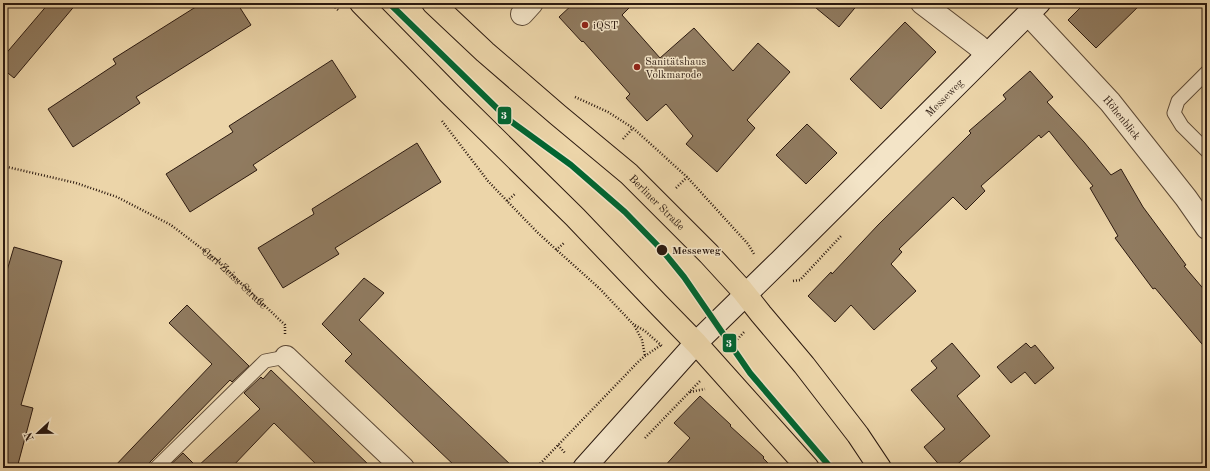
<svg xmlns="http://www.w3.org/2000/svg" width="1210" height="471" font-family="'Old Standard TT',serif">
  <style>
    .building { fill: #907b60; stroke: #2c1a10 }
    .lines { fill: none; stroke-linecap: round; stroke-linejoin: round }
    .lane-casing { stroke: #5c4936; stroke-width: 15 }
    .street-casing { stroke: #5c4936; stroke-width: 24 }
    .secondary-casing { stroke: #2c1a10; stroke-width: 24 }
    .primary-casing { stroke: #2c1a10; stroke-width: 24 }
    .path { stroke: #2c1a10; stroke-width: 2.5; stroke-dasharray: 1 2; stroke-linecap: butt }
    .lane { stroke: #f3e4c7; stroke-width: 13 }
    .street { stroke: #f3e4c7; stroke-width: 22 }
    .secondary { stroke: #f3e4c7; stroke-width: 22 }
    .primary { stroke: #ecd5a9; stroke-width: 22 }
    .tram-1-casing { stroke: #f3e4c7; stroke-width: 9 }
    .tram-1 { stroke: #006531; stroke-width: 6 }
    .poi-dot { fill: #8f2418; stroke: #f3e4c7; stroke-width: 1.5 }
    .stop-dot { fill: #2c1a10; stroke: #f3e4c7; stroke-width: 1.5 }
    .labels { text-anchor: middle; stroke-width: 3; stroke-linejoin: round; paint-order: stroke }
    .poi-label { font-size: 11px; fill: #2c1a10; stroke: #f3e4c7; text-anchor: start }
    .street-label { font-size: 11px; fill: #2c1a10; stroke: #f3e4c7 }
    .stop-label { font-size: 11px; font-weight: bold; fill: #2c1a10; stroke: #f3e4c7; text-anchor: start }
    .line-badge { stroke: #f3e4c7; stroke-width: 1.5 }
    .badge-label { font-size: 11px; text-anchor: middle; font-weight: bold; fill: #fff }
  </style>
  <rect width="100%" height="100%" fill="#ecd5a9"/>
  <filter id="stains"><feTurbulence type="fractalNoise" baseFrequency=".005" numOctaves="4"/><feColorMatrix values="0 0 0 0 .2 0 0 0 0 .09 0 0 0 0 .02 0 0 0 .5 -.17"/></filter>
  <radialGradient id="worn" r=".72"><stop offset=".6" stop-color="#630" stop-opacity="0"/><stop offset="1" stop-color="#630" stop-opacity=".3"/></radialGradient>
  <!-- building -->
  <path class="building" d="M49,3H77L14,78L3,69V57Z
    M202,3H237L251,25L136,97L140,103L73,147L48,109L116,64L113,59Z
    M574,3H634L622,15L660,58L694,28L733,71L758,43L790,72L747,120L755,128L717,172L686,144L693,136L666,104L647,121L626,98L630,94L583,41L582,42L559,17Z
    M810,3H859L839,27Z
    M1085,3H1142L1096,48L1068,20Z
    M905,22L936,52L881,109L850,79Z
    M332,60L356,97L253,165L257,170L190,212L166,174L233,132L229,126Z
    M1030,71L1053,97L1047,102L1084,142L1111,175L1121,169L1143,207L1186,265L1184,266L1207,293V350L1155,288L1153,289L1115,238L1118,236L1090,188L1093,186L1049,131L1041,138L1039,135L981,186L985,191L966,210L953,197L899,249L902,252L891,264L916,291L874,330L851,305L835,322L808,296L831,272L832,274L878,225L971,133L969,131L1006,99L1003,95Z
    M807,124L837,153L806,184L776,155Z
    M417,143L441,182L335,248L339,254L283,288L258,248L314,214L312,209Z
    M14,247L62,261L21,405L33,408L17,468H3V284Z
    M364,278L384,293L359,320L514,468H457L345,361L352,354L322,324Z
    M187,305L249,366L232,382L230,380L150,462L148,468H113L212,364L169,323Z
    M952,343L980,376L957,396L990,436L953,468H942L924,447L945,429L911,390L937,368L931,361Z
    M1026,343L1031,348L1035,345L1054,368L1035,384L1025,372L1011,383L997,367Z
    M271,370L372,468H320L274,423L231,468H167L183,453L197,467L260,409L244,393L261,377L263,379Z
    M700,396L731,425L730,426L764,457L763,458L773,468H663L690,438L674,423Z"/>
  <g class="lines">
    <!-- lane casing -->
    <g class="lane-casing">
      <path id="lane" d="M1207,72L1178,101L1174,113L1182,126L1207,151
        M156,468L265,361L286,357"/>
    </g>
    <!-- street casing -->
    <g class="street-casing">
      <g id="street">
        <path d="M922,3L977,45L987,54"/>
        <path d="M522,14L532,3"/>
        <path id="s2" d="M1028,14L1110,102L1186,198L1207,228"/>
        <path d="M286,357L403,468"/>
      </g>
    </g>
    <!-- secondary casing -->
    <g class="secondary-casing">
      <g id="secondary">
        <path id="s3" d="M584,468L696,343L780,261L1039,3"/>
      </g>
    </g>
    <!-- primary casing -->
    <g class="primary-casing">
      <g id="primary">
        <path d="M361,3L450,94L575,217L657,303L696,343L808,468"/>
        <path id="s4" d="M433,3L485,52L558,115L629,174L709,254L742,290L761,314L804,365L858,435L880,468"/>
      </g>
    </g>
    <!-- path -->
    <g class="path">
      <path d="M331,3L338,10"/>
      <path d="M575,97L608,112L633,128L687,177L748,244L754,254"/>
      <path d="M442,121L488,181L507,201L538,233L600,289L634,325L642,340L645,356"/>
      <path d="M623,139L633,128"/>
      <path id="s1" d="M3,166L76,183L117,197L171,225L218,261L285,325V335"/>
      <path d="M676,188L687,177"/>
      <path d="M507,201L516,193"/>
      <path d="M556,250L564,243"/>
      <path d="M793,281L800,280L841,236"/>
      <path d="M635,325L645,331L662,346"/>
      <path d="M731,346L745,331"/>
      <path d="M690,392L705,389"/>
      <path d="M645,438L700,381"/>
      <path d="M558,445L565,453"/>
      <path d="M536,468L639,361L645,356L661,345"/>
    </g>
    <!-- lane -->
    <use href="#lane" class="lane"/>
    <!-- street -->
    <use href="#street" class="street"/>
    <!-- secondary -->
    <use href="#secondary" class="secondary"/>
    <!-- primary -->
    <use href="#primary" class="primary"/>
    <!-- tram-1 casing -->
    <g class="tram-1-casing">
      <path id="tram-1" d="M389,3L509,120L571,165L625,212L662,250L684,277L750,373L831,468"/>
    </g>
    <!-- tram-1 -->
    <use href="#tram-1" class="tram-1"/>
  </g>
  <!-- markers -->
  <g class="poi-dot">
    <circle cx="585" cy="25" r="4"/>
    <circle cx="637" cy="67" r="4"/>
  </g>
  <circle class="stop-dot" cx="662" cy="250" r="6"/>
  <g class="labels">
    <!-- poi labels -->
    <g class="poi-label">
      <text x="593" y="29">iQST</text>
      <text x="645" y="65">Sanitätshaus<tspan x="645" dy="13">Volkmarode</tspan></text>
    </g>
    <!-- street labels -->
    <g class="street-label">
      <text dy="4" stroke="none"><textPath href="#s3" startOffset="517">Messeweg</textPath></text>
      <text dy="4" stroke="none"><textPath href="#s2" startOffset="140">Höhenblick</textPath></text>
      <text dy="4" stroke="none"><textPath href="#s4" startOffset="300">Berliner Straße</textPath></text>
      <text dy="4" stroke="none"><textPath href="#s1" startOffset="262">Carl-Zeiss-Straße</textPath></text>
    </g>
    <!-- stop labels -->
    <g class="stop-label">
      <text x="672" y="254">Messeweg</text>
    </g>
  </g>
  <g class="line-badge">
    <rect x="497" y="106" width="15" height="19" rx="4" fill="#006531"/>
    <rect x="722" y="333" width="15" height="20" rx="4" fill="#006531"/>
  </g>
  <g class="badge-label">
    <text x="504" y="119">3</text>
    <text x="729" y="347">3</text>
  </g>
  <!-- margin -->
  <rect width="1210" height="471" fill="none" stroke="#ecd5a9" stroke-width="16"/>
  <rect x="4" y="4" width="1202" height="463" fill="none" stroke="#2c1a10" stroke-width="2"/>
  <rect x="8" y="8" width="1194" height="455" fill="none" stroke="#2c1a10"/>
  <!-- north arrow -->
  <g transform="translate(38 433) rotate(248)" stroke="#f3e4c7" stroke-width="3" paint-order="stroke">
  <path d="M0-3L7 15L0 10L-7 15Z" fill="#2c1a10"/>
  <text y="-6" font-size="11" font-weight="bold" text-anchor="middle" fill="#2c1a10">N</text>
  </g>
  <rect width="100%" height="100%" filter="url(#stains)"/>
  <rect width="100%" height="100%" fill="url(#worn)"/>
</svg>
